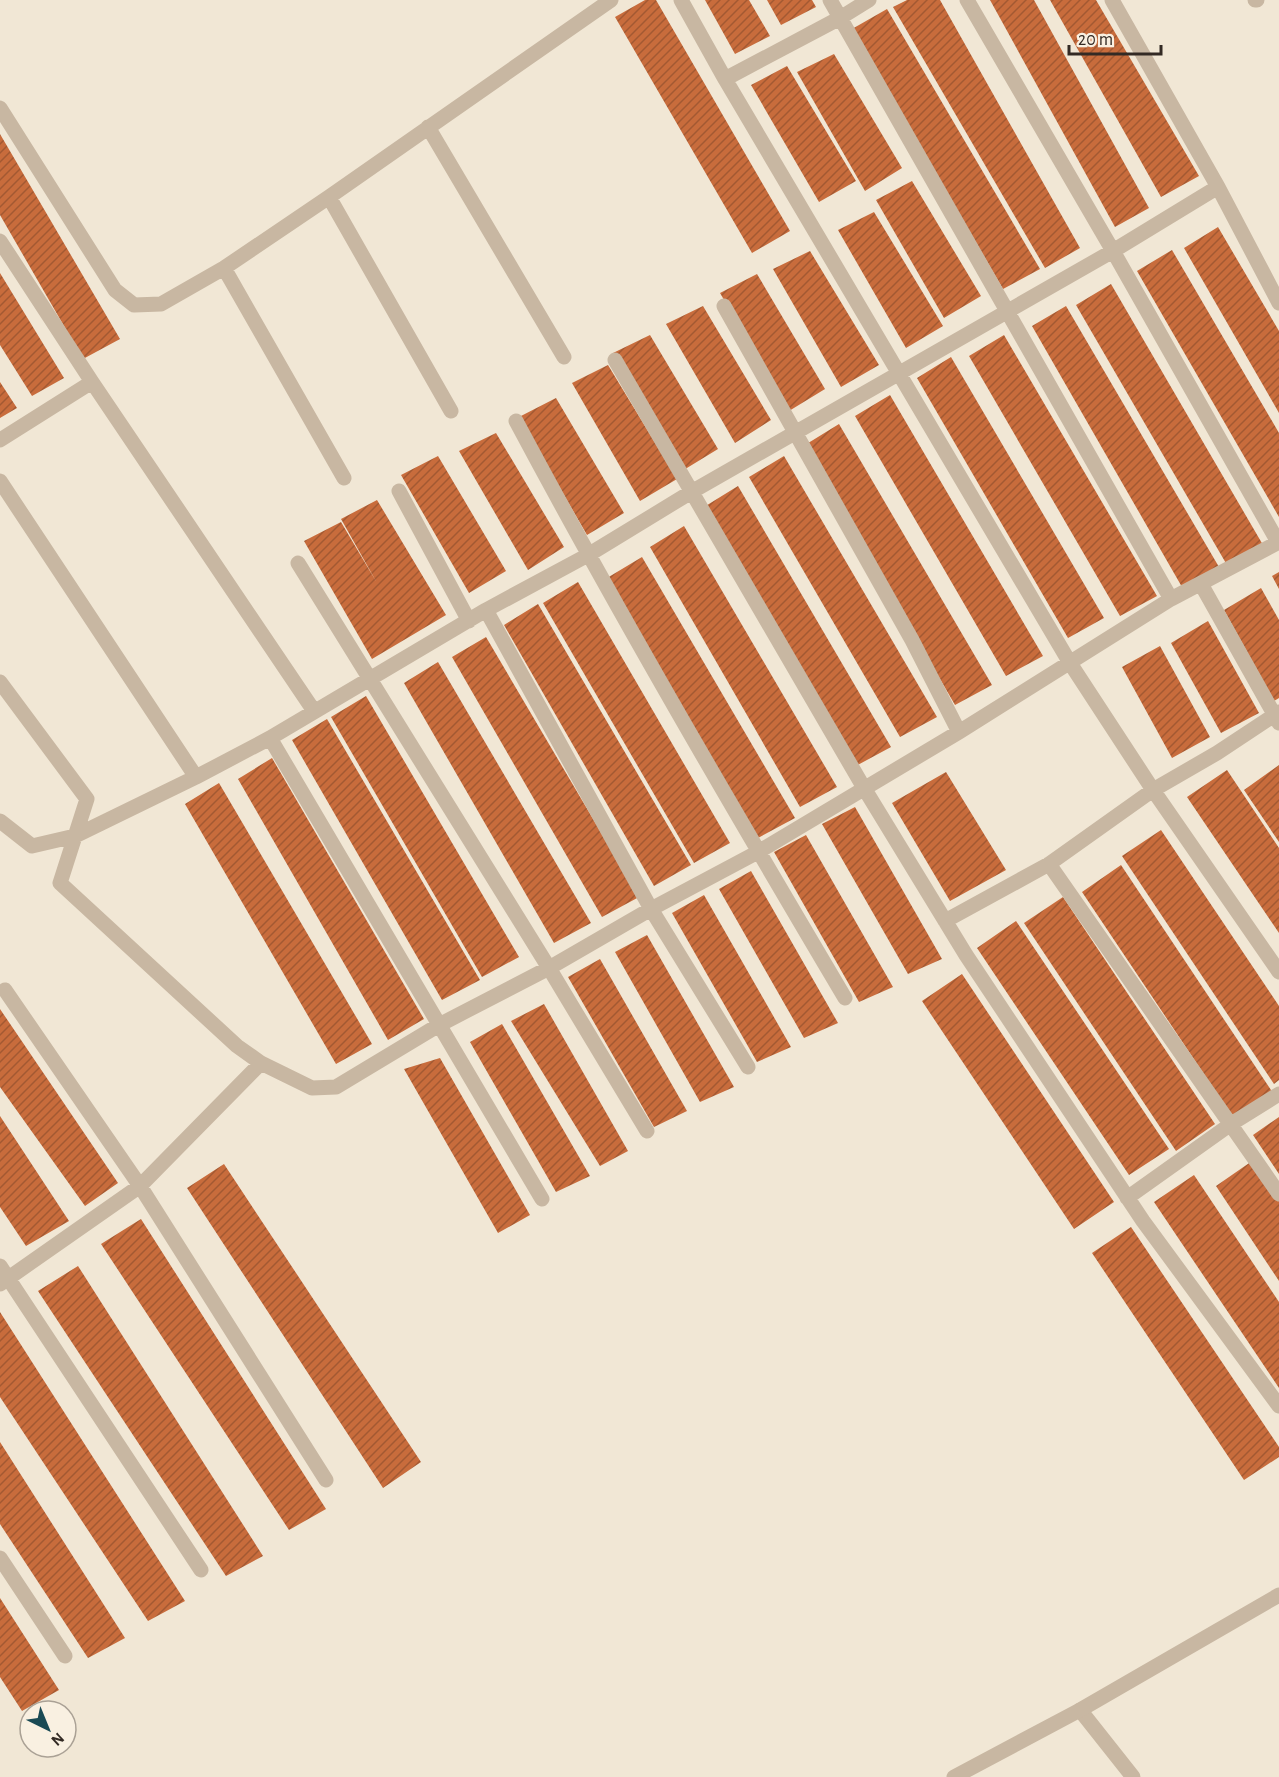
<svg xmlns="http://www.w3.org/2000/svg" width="1279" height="1777" font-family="'Alegreya Sans',sans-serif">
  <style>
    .building { fill: url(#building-hatch) }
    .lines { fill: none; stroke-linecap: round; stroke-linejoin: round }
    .service { stroke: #c8b7a2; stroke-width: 15 }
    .minor { stroke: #c8b7a2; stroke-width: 15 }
  </style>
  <defs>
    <pattern id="building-hatch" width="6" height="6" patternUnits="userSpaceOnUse" patternTransform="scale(1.5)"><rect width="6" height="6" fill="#c86c3c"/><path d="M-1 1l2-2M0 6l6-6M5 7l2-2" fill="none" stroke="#a35932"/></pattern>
  </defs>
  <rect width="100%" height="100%" fill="#f1e7d5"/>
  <!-- building -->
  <path class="building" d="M645,0H656L790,231L752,253L615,17Z
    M705,0H749L770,36L735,54Z
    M767,0H812L816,7L781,25Z
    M907,0H940L1080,248L1045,268L893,7Z
    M990,0H1034L1149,208L1115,227Z
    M1050,0H1096L1199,176L1161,197Z
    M887,9L1040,269L1003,289L852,29Z
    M834,54L902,168L865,191L797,72Z
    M787,66L856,181L819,202L751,85Z
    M0,134L120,339L83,359L0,215Z
    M912,181L981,296L944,318L876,200Z
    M874,212L943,326L906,348L838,230Z
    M1218,227L1279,331V413L1184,248Z
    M1172,250L1279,433V517L1137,271Z
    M810,251L879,365L841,387L773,269Z
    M0,273L64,378L32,396L0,345Z
    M757,274L825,389L789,411L720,293Z
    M1111,284L1263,545L1227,565L1076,305Z
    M703,306L771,420L735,443L666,324Z
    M1066,306L1219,567L1182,587L1032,326Z
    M650,335L718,449L682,471L613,353Z
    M1004,335L1157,596L1120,616L969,356Z
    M951,357L1104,618L1068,638L917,378Z
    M608,365L677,479L640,501L572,383Z
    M0,382L17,408L0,418Z
    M890,395L1043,656L1006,676L855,416Z
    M556,398L624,513L587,535L519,417Z
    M839,424L992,685L955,705L805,445Z
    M496,433L564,547L528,570L459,451Z
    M438,456L506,571L469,593L401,475Z
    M784,456L937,717L900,737L749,477Z
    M738,486L891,747L854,767L704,507Z
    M377,500L446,615L372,659L304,541L341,522L377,583L341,519Z
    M684,526L837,787L800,807L650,547Z
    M642,557L795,818L758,838L607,578Z
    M1279,572V589L1272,576Z
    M578,582L730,843L694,863L543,603Z
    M1261,588L1279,620V698L1274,701L1224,610Z
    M538,604L691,865L654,886L504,625Z
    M1208,621L1259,713L1221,733L1171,643Z
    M486,637L639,897L602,917L452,657Z
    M1160,646L1210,737L1172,758L1122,667Z
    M438,662L591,923L554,943L404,683Z
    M366,696L519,957L482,977L331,717Z
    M327,719L480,980L442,1000L292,740Z
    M272,758L424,1019L388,1040L238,779Z
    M1279,765V842L1244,790Z
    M1227,770L1279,848V933L1187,797Z
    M946,772L1006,870L950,901L892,803Z
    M219,783L372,1044L336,1064L185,804Z
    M855,807L942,959L908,974L822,824Z
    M1161,830L1279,1006V1080L1274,1084L1122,856Z
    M806,835L893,987L859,1002L774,852Z
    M1121,865L1273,1093L1234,1119L1082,892Z
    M751,871L838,1023L804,1038L719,889Z
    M704,895L791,1047L757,1062L672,913Z
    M1063,897L1215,1124L1176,1151L1024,923Z
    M1016,921L1169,1149L1129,1175L977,948Z
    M647,935L734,1087L700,1102L615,952Z
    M600,959L687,1111L654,1127L568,977Z
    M962,974L1114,1202L1074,1229L922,1001Z
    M544,1004L628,1151L600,1166L511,1021Z
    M0,1009L118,1183L85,1206L0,1087Z
    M502,1024L590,1176L556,1192L470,1042Z
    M440,1058L530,1215L498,1233L404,1069Z
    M0,1116L69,1221L26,1246L0,1207Z
    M1279,1117V1174L1253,1135Z
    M1255,1159L1279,1195V1281L1216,1186Z
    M224,1164L421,1462L383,1488L187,1188Z
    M1194,1175L1279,1302V1388L1154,1202Z
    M141,1219L326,1509L289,1530L101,1244Z
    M1131,1227L1279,1447V1457L1244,1480L1092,1253Z
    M78,1266L263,1556L226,1576L38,1291Z
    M0,1312L185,1601L148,1621L0,1397Z
    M0,1442L125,1638L88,1658L0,1524Z
    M0,1598L59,1690L22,1711L0,1677Z"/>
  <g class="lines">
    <!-- service -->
    <path class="service" d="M1080,1710L1133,1777"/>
    <!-- minor -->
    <path class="minor" d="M681,0L725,79L1070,663L1153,790L1279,972
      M830,0L1171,599
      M967,0L1113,251L1278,542
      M1112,0L1218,187L1279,303
      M1255,0H1257
      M725,79L840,18L869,0
      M0,108L115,290L134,305L161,304L224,268L329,197L611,0
      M428,127L564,357
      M329,197L451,411
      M0,241L92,382L314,711
      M224,268L344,478
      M724,306L912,640L959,732
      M615,360L864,788L966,955L1143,1221L1279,1406
      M516,421C620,616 732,807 845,998
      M0,440L92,382
      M0,481L196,777
      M399,491L469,621
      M298,563L549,968L647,1131
      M1201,584L1279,723
      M486,610L651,909L748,1067
      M0,682L87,799L60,883L237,1046L261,1063L312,1088L336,1087L439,1025L549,968L651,909L758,852L959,732L1171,599L1279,542
      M270,738L542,1199
      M0,821L32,846L75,836L196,777L270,738L486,610L588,555L693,491L1113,251L1218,187
      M1049,864L1279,1194
      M945,921L1049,864L1153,790L1217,753L1279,712
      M5,990L140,1186L326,1480
      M1127,1198L1231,1124L1279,1094
      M0,1266L201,1570
      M0,1284L140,1186L261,1063
      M0,1558L65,1656
      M954,1777L1080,1710L1279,1595"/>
  </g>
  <!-- north arrow -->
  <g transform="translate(48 1729) rotate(137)"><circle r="28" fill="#f9f0e1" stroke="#aaa195" stroke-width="1.5"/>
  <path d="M0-4.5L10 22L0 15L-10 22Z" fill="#1a4a54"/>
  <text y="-9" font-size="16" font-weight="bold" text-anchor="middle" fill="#332a24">N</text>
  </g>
  <!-- scale -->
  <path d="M1069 45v9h92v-9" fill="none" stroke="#332a24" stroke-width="3"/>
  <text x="1078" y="45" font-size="18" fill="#332a24" stroke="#f9f0e1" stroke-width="4.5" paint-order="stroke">20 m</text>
</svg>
